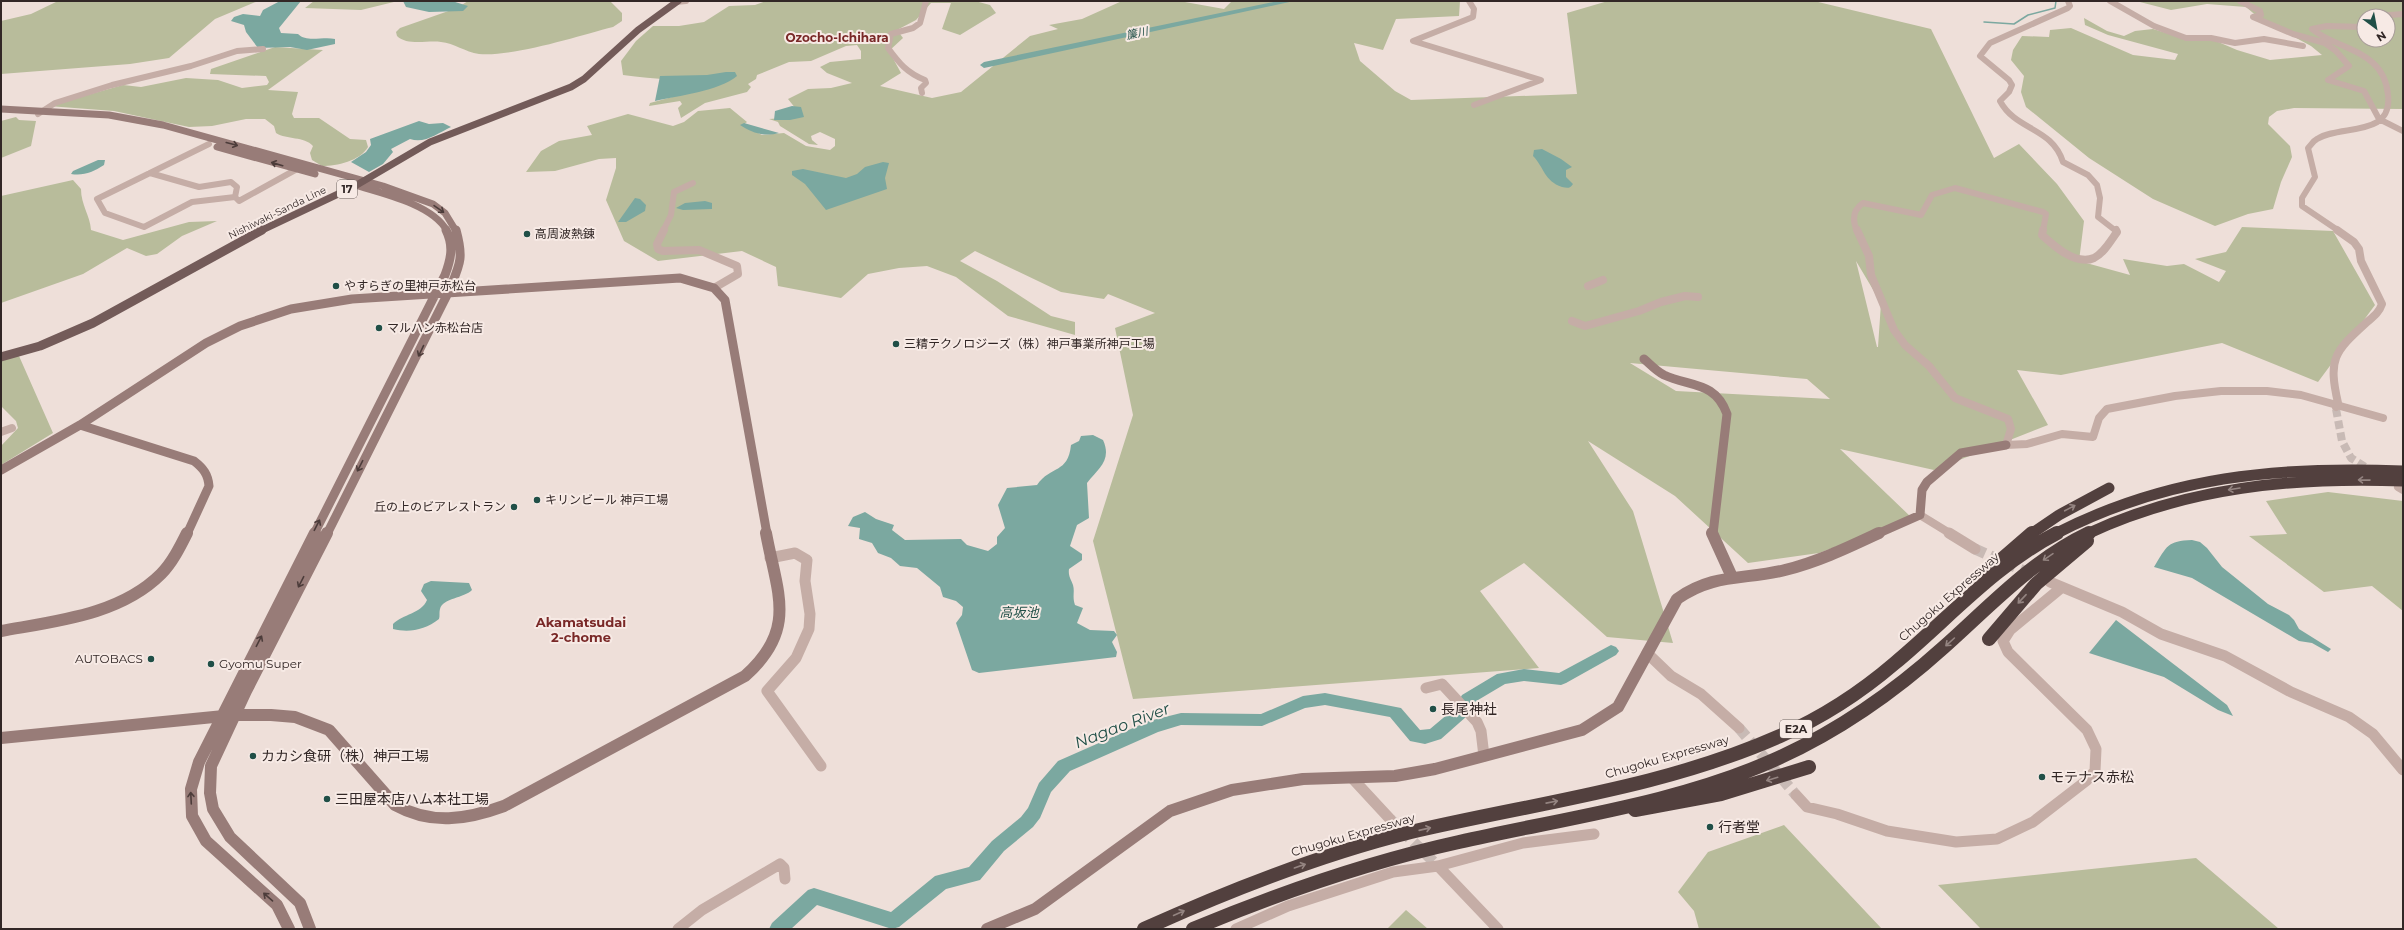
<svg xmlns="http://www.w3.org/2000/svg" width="2404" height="930" font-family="Montserrat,'Noto Sans JP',sans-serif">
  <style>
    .green { fill: #b8bc9b; fill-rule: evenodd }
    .water { fill: #7ba8a0 }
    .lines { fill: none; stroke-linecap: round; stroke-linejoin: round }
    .stream { stroke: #7ba8a0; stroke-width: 1.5 }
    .river { fill: #7ba8a0; fill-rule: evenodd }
    .street-tunnel-far1 { stroke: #c8bab5; stroke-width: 8; stroke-dasharray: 8 4; stroke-linecap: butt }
    .street-tunnel { stroke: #c8bab5; stroke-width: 11; stroke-dasharray: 11 5.5; stroke-linecap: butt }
    .street-far2 { stroke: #c5ada6; stroke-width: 6 }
    .street-far1 { stroke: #c5ada6; stroke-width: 8 }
    .street { stroke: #c5ada6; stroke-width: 11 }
    .secondary-far2 { stroke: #987c78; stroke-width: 7 }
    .secondary-far1 { stroke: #987c78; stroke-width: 9 }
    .secondary { stroke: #987c78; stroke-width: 12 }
    .primary-far1 { stroke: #735b59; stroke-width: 7 }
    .primary { stroke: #735b59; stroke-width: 9 }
    .highway-far1 { stroke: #52403e; stroke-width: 11 }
    .highway { stroke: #52403e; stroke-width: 14 }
    .oneway { stroke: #4c3c3a }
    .oneway2 { stroke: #948481 }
    .poi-dot { fill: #204f47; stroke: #f7eae5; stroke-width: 1.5 }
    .labels { text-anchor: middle; stroke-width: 4; stroke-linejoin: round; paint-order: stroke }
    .far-street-label { font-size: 10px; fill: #322726; stroke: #f7eae5 }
    .far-water-label { font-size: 11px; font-style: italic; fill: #204f47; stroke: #f7eae5 }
    .shield { fill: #f7eae5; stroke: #6d625f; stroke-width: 1 }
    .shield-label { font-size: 11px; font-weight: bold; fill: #322726 }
    .far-quarter-label { font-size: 12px; font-weight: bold; fill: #792827; stroke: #f7eae5 }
    .poi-label { font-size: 12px; fill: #322726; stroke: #f7eae5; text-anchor: start }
    .street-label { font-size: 12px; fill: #322726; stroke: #f7eae5 }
    .water-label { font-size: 13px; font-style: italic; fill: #204f47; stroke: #f7eae5 }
    .neighbourhood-label { font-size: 13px; font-weight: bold; fill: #792827; stroke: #f7eae5 }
    .near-poi-label { font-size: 14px; fill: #322726; stroke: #f7eae5; text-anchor: start }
    .near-water-label { font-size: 16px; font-style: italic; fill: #204f47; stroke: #f7eae5 }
  </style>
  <rect width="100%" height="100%" fill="#eedfd9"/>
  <!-- green -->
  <path class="green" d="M58,1H258L215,19L169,58L130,64L1,74V21L31,14Z
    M314,1H398L361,10L305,8Z
    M468,1H610L622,13V21L613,27C578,36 514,57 479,54C465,52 454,43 441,42C428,40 407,46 397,36L396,32L400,28L457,8Z
    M766,1H975L990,5L996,13L960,35L942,29L951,3H931L916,20L897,30L903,38L889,51L901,73L880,86L932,98L961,92L1030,36L1058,29L1049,25L1082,19L1122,1L1185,2L1224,9L1232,1C1243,1 1303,3 1307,1H1460L1459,16L1396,19L1383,50L1354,43L1360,61L1395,91L1411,100L1577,94L1567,13L1608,1H1814L1931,29L1994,158L2019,144L2057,184L2084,221L2079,261L2130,275L2123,259L2167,266L2184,264L2219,282L2226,271L2195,259L2226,252L2242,227L2333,231L2375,305L2318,382L2222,343L2061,375L2017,370L2048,425L1934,470L1840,449L1912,518L1819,553L1748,563L1675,496L1588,441L1633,511L1673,643L1607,637L1524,563L1480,591L1539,668L1133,699L1093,541L1133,415L1115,328L1155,313L1108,294L1104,299L1061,292L975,251L960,261L997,281L1051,316L1075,322V335L1008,316L956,277L927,266L899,268L868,274L841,298L778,286L776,267L742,251L658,261L624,241L606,200L616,168V158L599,159L555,171L526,172L541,151L559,141L592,135L587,126L628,114L673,126L684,122L698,111L730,108L747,122L743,125L762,135L784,133L806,146L830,150L835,146V139L820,132L811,136L812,140L818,145L809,144L780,126L778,122L769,119L798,117L796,109L788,99L808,89L831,88L852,83L827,73L820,67L830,62L861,59V51L857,45L846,46L811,61L789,62L757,75L756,79L748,84L751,87L747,92L705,103L681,118L678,108L682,104L680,101L649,106L650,103L720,84C687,79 655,80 623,75L621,61L636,41L653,26H679L704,22L729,6L755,5ZM1856,261L1881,303L1878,347H1877ZM1630,363L1807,379L1830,399L1676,391Z
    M2136,1H2403V109L2294,108L2277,111L2269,117L2268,124L2290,146L2292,157L2281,182L2273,209L2248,214L2215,226L2153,199L2089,158L2026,107L2021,92L2024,76L2011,60L2013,50L2022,36L2049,37L2050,30L2071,28L2133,55L2175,60L2178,54L2108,35L2085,25L2084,18L2107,31L2124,36L2135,31L2153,29L2190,40L2209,38L2237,50L2270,60L2322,55L2311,46L2259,18L2246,7L2207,4L2171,10ZM2364,16H2388V40H2364Z
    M275,47L323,50L268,90L298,92L292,114L294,118H319L350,139L366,140L368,147C360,161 337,166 322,166L312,160L310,153L313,146C304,136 287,140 276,133L274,126L265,119H246L212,126L189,127L114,111L48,106L123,85L141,87L186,78L218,80L242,88L267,85L269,82L266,76L210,74L211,69Z
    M16,117L19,120L36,121L31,146L1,158V121Z
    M73,180L81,189C81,205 90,215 91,230L123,240L189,222L217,221L182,236L157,254L146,256L127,248L83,274L1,303V196Z
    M19,356L53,433L1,465V446L18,428L16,421L1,406V360Z
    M2328,492L2403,501V611L2372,586L2324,592L2249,536L2287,534L2266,501Z
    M1784,825L1882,929H1699L1694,911L1678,892L1708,852Z
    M2196,858L2279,929H1981L1938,885Z
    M1406,910L1428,929H1387Z"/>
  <!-- water -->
  <path class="water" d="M280,1H301L279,28L281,33L298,34C307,43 323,36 335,39V44L307,50L290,47L258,48L246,32L244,25L231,21L234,17L243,14L260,16L263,10Z
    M403,1H452L468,6L463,11L429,12L406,7Z
    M726,72H735L737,76C719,91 678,96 655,101L660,76L707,75Z
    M792,106L801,107L804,117L790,120H774L775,111Z
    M419,121L429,124L443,123L451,127C438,133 425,144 410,139L391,149L393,152L383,164L369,172L351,162L366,152L371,145L370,139Z
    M744,123L779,133C764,137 752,133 740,125Z
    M1542,149L1561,159L1572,167L1566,170V177L1573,184C1570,189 1567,188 1562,187C1544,181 1544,167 1533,156L1534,150Z
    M98,160H105L104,165C93,172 84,176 71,174L73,171Z
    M883,162L889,163L885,178L887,189L826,210L805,184L792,175V171L803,169L846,178L857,174L865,167Z
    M635,198L640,199L646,205L645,211L626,222H618Z
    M705,201L712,203V209L683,210L676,208L685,203Z
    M1093,435L1103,440C1112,460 1099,468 1087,483L1089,518L1077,525L1070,546L1082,554V560L1069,569C1068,576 1071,579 1073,585C1075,592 1072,596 1075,605L1083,608L1077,623L1090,630L1114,631L1117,635L1112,642L1117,652L1116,657L979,673L972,670L956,623L962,615L963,607L956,601L943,597L940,587L917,568L900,566L891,558L878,553L872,543L859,539L860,528L848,526L853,517L865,512L876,519L894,525L892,530L905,540L961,539L967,545L988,551L997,544V537L1005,528L998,505L1007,488L1037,485C1051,465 1068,474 1071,445L1079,441L1081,436Z
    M2192,540L2200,542L2207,548L2222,567L2268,604L2289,615L2294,620L2299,629L2331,649L2328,652L2312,643L2299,641L2192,578L2154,567C2167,546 2167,541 2192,540Z
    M431,581L469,583L472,590C464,598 443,598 440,609C439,613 440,616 439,619C425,630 409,633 393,629V624C403,614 421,614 427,600L421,591L424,584Z
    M2116,620L2227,705L2233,716L2218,710L2164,677L2089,653Z"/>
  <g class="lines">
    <!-- stream -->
    <path class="stream" d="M1984,22L2014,24L2028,15L2055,8L2056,1"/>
    <!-- river -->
    <path class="river" d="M1278,1H1294L984,68L980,65L984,62Z
      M1611,645L1616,647L1619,651L1616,655L1566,683L1561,685L1524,681L1505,684L1473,703L1467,716L1441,739L1425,744L1410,741L1390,717L1325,705L1305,708L1262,726L1181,725L1158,732L1070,771L1051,792L1040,818L1033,827L1004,851L980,880L946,889L899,927L892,929L817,905L791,929H769L772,923L808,890L814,888L891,912L935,876L969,867L992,841L1021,817L1028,808L1039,783L1058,761L1149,721L1181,713L1261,714L1303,696L1325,693L1401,708L1420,730L1430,729L1455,708L1462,695L1497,674L1524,669L1559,673Z"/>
    <!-- street-tunnel-far1 -->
    <path class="street-tunnel-far1" d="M2336,409L2342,441L2351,458L2372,471"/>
    <!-- street-tunnel -->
    <path class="street-tunnel" d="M1975,549L2031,574
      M1739,728L1796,795
      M1390,819L1438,866"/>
    <!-- street-far2 -->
    <path class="street-far2" d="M1469,1L1474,9L1473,17L1413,41L1541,80L1474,105
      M2068,1L2070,6L2068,8L1990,43L1980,56L2009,80L2012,85L2009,92L2000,101C2016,131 2052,127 2063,162L2088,175L2097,185L2100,198L2098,217L2116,231
      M2110,1L2154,26L2186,38H2211L2235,43L2264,39L2303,46
      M2240,1L2260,11L2261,15L2253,17L2293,34L2325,43L2336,51L2349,66L2328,80L2364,91L2379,119L2403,131
      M676,2L686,1
      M2377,16L2403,14
      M922,93L921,88L926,83L925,80C907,73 899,63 888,48L891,34L913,28L920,23L926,1
      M38,114L55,103L112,85L191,66L237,51L263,49
      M209,144L97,199L105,213L144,227L192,202L235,197
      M150,173L199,187L231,182L237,187L235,197
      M235,197L239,201L297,169
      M663,231L671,215L674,192L693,183
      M1857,231C1852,220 1853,210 1863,203L1921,215L1932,195L1955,188L2043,212L2046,214L2043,231
      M2339,231L2302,206V198L2315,177L2308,148C2311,145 2313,141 2317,139C2340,124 2393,138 2388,95C2387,83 2382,71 2373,63C2356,47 2330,44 2312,29L2327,26L2364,27"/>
    <!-- street-far1 -->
    <path class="street-far1" d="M664,230L657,244L658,249L663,251L699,250L737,266L738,274L714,288
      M1857,230L1869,256L1871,275L1894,330L1905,345L1929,366L1955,398L2008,419L2011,429L2006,445L2027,444L2062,434L2093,437L2099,418L2107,409L2175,396L2221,391H2267L2301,395L2383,418
      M2043,230L2042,235C2054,246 2076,266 2094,258C2104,253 2111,240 2117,232L2116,230
      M1588,286L1603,280
      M1572,321L1585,326L1639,311L1661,302L1685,296L1698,297
      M2336,407L2338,403C2328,359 2334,352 2366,323C2373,317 2379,313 2382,304L2361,261L2359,249L2354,242L2337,230
      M1,432L12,428
      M2398,487L2403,490
      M1920,515L1951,534"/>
    <!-- street -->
    <path class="street" d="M1949,533L1975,549
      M770,558L795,553L807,560L805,581L810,614L809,629L796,658L767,691L821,766
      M2050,582L2122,612L2161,634L2225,656L2291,692L2349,717L2373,734L2403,770
      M1647,653L1671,676L1701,694L1739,728
      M1426,688L1442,684L1477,722L1481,731L1484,756
      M1353,779L1390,819
      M1796,795L1807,807L1837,814L1887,831L1956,842L1997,839L2033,822L2086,781L2095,771L2096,749L2087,730L2008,652L2003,641L2010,630L2061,588
      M1438,866L1498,929
      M678,929L702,910L780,864L784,868L785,879
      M1236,929L1288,906L1393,872L1438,866L1523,843L1594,834"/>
    <!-- secondary-far2 -->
    <path class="secondary-far2" d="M1,109L109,115L163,125L383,186L433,204L445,213L456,231
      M217,147L315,174
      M348,183C376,192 432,203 447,231"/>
    <!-- secondary-far1 -->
    <path class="secondary-far1" d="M1644,359C1650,364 1656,371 1664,375C1690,387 1715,381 1727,414L1713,534
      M80,425L194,461C203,468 208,474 209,486L187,534
      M1,470L80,425L206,343L240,326L291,309L352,299L680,278L714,288L725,300L767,534
      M314,534L445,275C451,259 454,246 446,230
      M327,534L449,291C460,264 464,259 456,230
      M1877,534L1920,515L1922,490L1927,482L1961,453L2006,445"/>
    <!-- secondary -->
    <path class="secondary" d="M1712,533L1732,577
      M1,631C56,621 120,615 161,574C172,563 180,547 187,533
      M1,738L234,715H271L295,717L329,730L395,805C431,825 466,820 504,806L745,676C798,629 777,593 766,533
      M289,929L277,905L206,841L192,816L191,789L199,762L315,533
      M310,929L300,903L230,837L213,809L210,793L211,766L246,691L327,533
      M987,929L1035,909L1170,811L1232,790L1303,779L1395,776L1435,769L1582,730L1618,707L1677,599C1713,573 1745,580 1785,570C1818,562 1849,547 1879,533"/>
    <!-- primary-far1 -->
    <path class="primary-far1" d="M260,231L355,186L430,142L571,87L584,79L638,30L678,1"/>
    <!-- primary -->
    <path class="primary" d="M1,357L40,346L93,323L262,230"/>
    <!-- highway-far1 -->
    <path class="highway-far1" d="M2031,534L2059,515L2109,488
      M2055,534C2167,476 2279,466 2403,471
      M2087,534C2187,487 2294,477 2403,481"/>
    <!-- highway -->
    <path class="highway" d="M1987,572L2032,533
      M1989,639L2036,584L2087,541
      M1635,810L1721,794L1809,767
      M1144,929C1230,890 1319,855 1411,832C1534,803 1663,788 1780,736C1821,718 1860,693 1895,663C1948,619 1995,565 2057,533
      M1193,929C1279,893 1368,862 1459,842C1564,818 1675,804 1774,760C1837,732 1893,693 1944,647C1990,606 2032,560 2089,533"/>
  </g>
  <!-- one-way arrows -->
  <defs><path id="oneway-shaft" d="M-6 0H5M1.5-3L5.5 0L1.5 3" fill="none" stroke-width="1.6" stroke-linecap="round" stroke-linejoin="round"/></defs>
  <g class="oneway">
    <use href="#oneway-shaft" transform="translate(232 144) rotate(15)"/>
    <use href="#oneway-shaft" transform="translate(277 164) rotate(-164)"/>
    <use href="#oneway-shaft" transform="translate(439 209) rotate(35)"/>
    <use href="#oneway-shaft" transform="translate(421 351) rotate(115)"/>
    <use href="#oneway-shaft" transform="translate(360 466) rotate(117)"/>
    <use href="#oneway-shaft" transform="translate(317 525) rotate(-63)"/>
    <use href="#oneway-shaft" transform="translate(301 582) rotate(117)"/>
    <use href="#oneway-shaft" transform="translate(259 641) rotate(-63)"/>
    <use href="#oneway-shaft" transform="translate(191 798) rotate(-93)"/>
    <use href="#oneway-shaft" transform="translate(268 897) rotate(-139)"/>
  </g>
  <g class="oneway2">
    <use href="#oneway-shaft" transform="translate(2364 480) rotate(-179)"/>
    <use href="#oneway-shaft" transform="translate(2234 489) rotate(171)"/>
    <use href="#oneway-shaft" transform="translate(2070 508) rotate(-28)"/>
    <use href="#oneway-shaft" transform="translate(2048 557) rotate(146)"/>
    <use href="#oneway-shaft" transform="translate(2022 599) rotate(133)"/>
    <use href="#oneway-shaft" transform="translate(1950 642) rotate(138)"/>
    <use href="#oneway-shaft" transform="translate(1772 779) rotate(163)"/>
    <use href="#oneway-shaft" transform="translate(1552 802) rotate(-11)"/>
    <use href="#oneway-shaft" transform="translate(1425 829) rotate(-13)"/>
    <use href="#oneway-shaft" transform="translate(1300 866) rotate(-19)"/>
    <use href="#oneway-shaft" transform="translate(1179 913) rotate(-24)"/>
  </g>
  <!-- markers -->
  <g class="poi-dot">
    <circle cx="527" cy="234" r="4"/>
    <circle cx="336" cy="286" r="4"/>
    <circle cx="379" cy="328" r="4"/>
    <circle cx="896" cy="344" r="4"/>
    <circle cx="537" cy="500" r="4"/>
    <circle cx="514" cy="507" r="4"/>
    <circle cx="151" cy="659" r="4"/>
    <circle cx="211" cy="664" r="4"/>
    <circle cx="1433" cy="709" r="4"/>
    <circle cx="253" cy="756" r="4"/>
    <circle cx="2042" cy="777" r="4"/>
    <circle cx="327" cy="799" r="4"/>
    <circle cx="1710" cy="827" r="4"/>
  </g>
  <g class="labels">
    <!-- far-street labels -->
    <g class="far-street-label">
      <text transform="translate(277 212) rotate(-26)" y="4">Nishiwaki-Sanda Line</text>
    </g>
    <!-- far-water labels -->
    <g class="far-water-label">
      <text transform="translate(1137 33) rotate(-12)" y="4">簾川</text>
    </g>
    <!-- shield labels -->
    <g class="shield">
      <rect x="337" y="180" width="20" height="18" rx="3"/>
      <rect x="1780" y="720" width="32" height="18" rx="3"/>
    </g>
    <g class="shield-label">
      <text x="347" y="193">17</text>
      <text x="1796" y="733">E2A</text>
    </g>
    <!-- far-quarter labels -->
    <g class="far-quarter-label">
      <text x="837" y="42">Ozocho-Ichihara</text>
    </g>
    <!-- poi labels -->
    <g class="poi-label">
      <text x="535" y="238">高周波熱錬</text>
      <text x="344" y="290">やすらぎの里神戸赤松台</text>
      <text x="387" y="332">マルハン赤松台店</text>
      <text x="904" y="348">三精テクノロジーズ（株）神戸事業所神戸工場</text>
      <text x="545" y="504">キリンビール 神戸工場</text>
      <text x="506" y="511" text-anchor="end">丘の上のビアレストラン</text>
      <text x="143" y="663" text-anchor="end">AUTOBACS</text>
      <text x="219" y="668">Gyomu Super</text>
    </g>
    <!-- street labels -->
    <g class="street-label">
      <text transform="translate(1949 597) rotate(-41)" y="4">Chugoku Expressway</text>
      <text transform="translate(1667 757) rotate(-16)" y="4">Chugoku Expressway</text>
      <text transform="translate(1353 835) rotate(-16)" y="4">Chugoku Expressway</text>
    </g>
    <!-- water labels -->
    <g class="water-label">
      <text x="1019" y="617">高坂池</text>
    </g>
    <!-- neighbourhood labels -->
    <g class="neighbourhood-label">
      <text x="581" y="627">Akamatsudai<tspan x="581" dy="15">2-chome</tspan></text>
    </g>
    <!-- near-poi labels -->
    <g class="near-poi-label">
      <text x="1441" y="714">長尾神社</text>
      <text x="261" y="761">カカシ食研（株）神戸工場</text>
      <text x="2050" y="782">モテナス赤松</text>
      <text x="335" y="804">三田屋本店ハム本社工場</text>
      <text x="1718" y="832">行者堂</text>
    </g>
    <!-- near-water labels -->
    <g class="near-water-label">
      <text transform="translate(1122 725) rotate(-21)" y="6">Nagao River</text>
    </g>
  </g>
  <!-- border -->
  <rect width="2404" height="930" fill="none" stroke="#322726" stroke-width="4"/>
  <!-- north arrow -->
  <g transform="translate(2376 28) rotate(148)"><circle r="19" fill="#f7eae5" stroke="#a89c99"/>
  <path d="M0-3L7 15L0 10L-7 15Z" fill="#204f47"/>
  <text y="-6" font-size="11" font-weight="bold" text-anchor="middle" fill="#322726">N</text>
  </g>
</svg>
